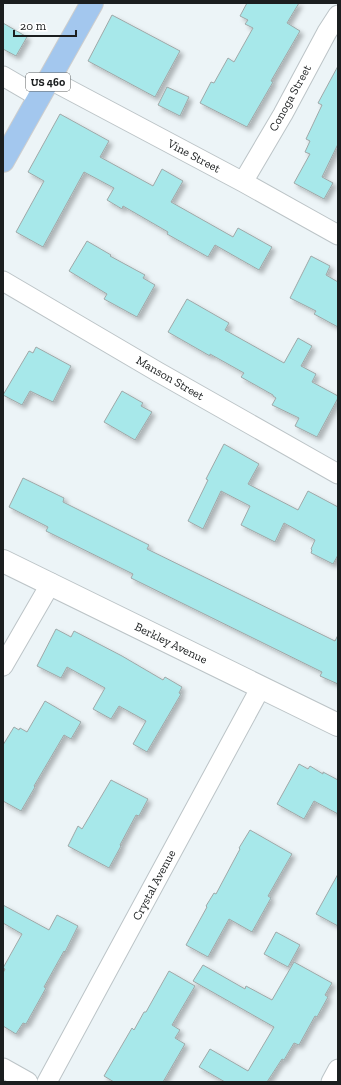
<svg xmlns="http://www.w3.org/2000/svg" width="341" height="1085" font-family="'Zilla Slab',serif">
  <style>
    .building { fill: #a7e8ea; stroke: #9fa8a8; filter: url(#shadow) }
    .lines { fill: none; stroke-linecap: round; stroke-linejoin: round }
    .street-casing { stroke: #bcc4c7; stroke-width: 21 }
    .secondary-casing { stroke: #bcc4c7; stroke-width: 24 }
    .primary-casing { stroke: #cdcece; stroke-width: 24 }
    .street { stroke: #fff; stroke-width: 19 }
    .secondary { stroke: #fff; stroke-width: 22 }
    .primary { stroke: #a3c7ee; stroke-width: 22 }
    .labels { text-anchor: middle; stroke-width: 3; stroke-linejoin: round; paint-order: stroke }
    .shield { fill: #fff; stroke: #5f6262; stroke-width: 1 }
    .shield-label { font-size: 11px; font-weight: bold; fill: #1b1e1f }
    .street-label { font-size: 12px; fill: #1b1e1f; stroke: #fff }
  </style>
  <defs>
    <filter id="shadow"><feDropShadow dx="3.5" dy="3.5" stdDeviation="2" flood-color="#0004"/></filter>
  </defs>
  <rect width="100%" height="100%" fill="#ecf4f7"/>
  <!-- building -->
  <path class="building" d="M247,3H299L287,23L300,31L271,81L273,82L247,127L200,103L211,82L214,83L228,58L234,62L253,28L245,24L248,20L240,16Z
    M112,15L180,51L155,97L88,61Z
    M3,23L27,37L16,56L3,49Z
    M338,66V144L322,177L333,183L324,199L294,183L310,154L305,152L310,141L306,139L322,105L318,103Z
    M167,87L189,97L180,116L158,105Z
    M60,114L109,141L100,157L153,186L162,169L183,181L171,202L233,237L238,228L272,247L259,270L215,245L208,257L167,234L168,232L123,206L122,209L107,200L114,188L84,172L43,247L16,232L44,181L28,172Z
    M87,241L111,255L110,256L145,275L143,278L155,285L137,317L104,299L107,294L69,271Z
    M311,256L330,266L326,275L338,282V327L314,314L316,311L290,298Z
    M187,299L229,323L225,330L284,363L298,338L312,346L301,366L316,374L312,382L338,396V398L317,437L295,426L299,418L272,405L276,398L273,396V395L241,377L244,373L210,354V356L168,332Z
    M36,347L71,366L53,402L30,391L22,405L3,395L29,351L33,353Z
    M122,391L143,403L141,406L152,412L135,440L104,422Z
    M224,444L259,464L248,484L298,510L308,491L338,507V555L333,564L311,553L312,550L311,549L315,540L284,523L275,542L241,525L250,506L221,491L203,529L188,521L208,480L206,479Z
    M23,478L64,498L63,502L149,545L147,549L335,641L338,635V684L320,676L322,672L131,578L133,574L46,531L48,527L9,507Z
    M56,629L71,637L74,631L122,656L163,680L165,677L182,687L179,693L181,694L147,752L133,744L146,721L119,706L111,719L93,709L105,688L67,667L61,678L37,666Z
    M45,701L81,722L71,739L64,735L34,786L35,787L21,811L3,801V745L14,727L19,730L20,728L27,732Z
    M299,764L308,769L310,766L323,774V772L338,780V814L314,801L304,819L277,804Z
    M111,780L148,799L139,816L136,815L120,845L121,846L109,868L68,846L78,826L82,829Z
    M250,830L292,854L268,896L271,898L252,932L229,919L208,957L186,945L207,907L206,906L214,893L216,894L233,862L240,849L239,848Z
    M338,874V926L316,914Z
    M3,905L49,930L57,915L78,926L65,952L64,951L44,987L46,988L26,1024L23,1023L16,1034L3,1026V973L5,969L3,968L22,934L3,923Z
    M276,932L300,945L288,967L264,954Z
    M294,962L332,983L325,995L328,997L317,1017L315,1016L299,1045L294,1043L284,1060L282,1059L267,1082H225L199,1067L210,1049L248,1071L274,1027L193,981L203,965L245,989L246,986L272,1000Z
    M169,971L195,986L172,1025L180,1030L175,1038L185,1044L163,1082H114L104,1076L132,1028L134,1030L144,1012H146Z"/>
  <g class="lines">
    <!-- street casing -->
    <g class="street-casing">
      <path id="street" d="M3,76L39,97
        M49,79L243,182L338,235
        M243,182L283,114L327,32L338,15
        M3,281L158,372L338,474
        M3,666L51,583
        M3,1068L28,1082
        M47,1082L261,687
        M331,1082L338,1069"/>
    </g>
    <!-- secondary casing -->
    <g class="secondary-casing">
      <path id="secondary" d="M3,561L338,725"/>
    </g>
    <!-- primary casing -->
    <g class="primary-casing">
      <path id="primary" d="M3,161L92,3"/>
    </g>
    <!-- street -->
    <use href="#street" class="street"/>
    <!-- secondary -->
    <use href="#secondary" class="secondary"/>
    <!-- primary -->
    <use href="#primary" class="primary"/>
  </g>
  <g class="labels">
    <!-- shield labels -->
    <rect class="shield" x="26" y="73" width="44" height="18" rx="3"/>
    <g class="shield-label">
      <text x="48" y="86">US 460</text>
    </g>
    <!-- street labels -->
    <g class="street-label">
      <text transform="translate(290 98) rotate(-61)" y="4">Conoga Street</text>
      <text transform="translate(194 156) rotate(28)" y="4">Vine Street</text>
      <text transform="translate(170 378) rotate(30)" y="4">Manson Street</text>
      <text transform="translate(171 643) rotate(26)" y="4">Berkley Avenue</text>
      <text transform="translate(154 885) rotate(-62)" y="4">Crystal Avenue</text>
    </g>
  </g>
  <!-- border -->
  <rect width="341" height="1085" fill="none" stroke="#1b1e1f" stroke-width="8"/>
  <!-- scale -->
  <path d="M14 30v6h62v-6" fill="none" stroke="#1b1e1f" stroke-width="2"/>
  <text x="20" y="30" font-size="12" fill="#1b1e1f" stroke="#ffffff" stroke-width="3" paint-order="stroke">20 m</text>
</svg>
